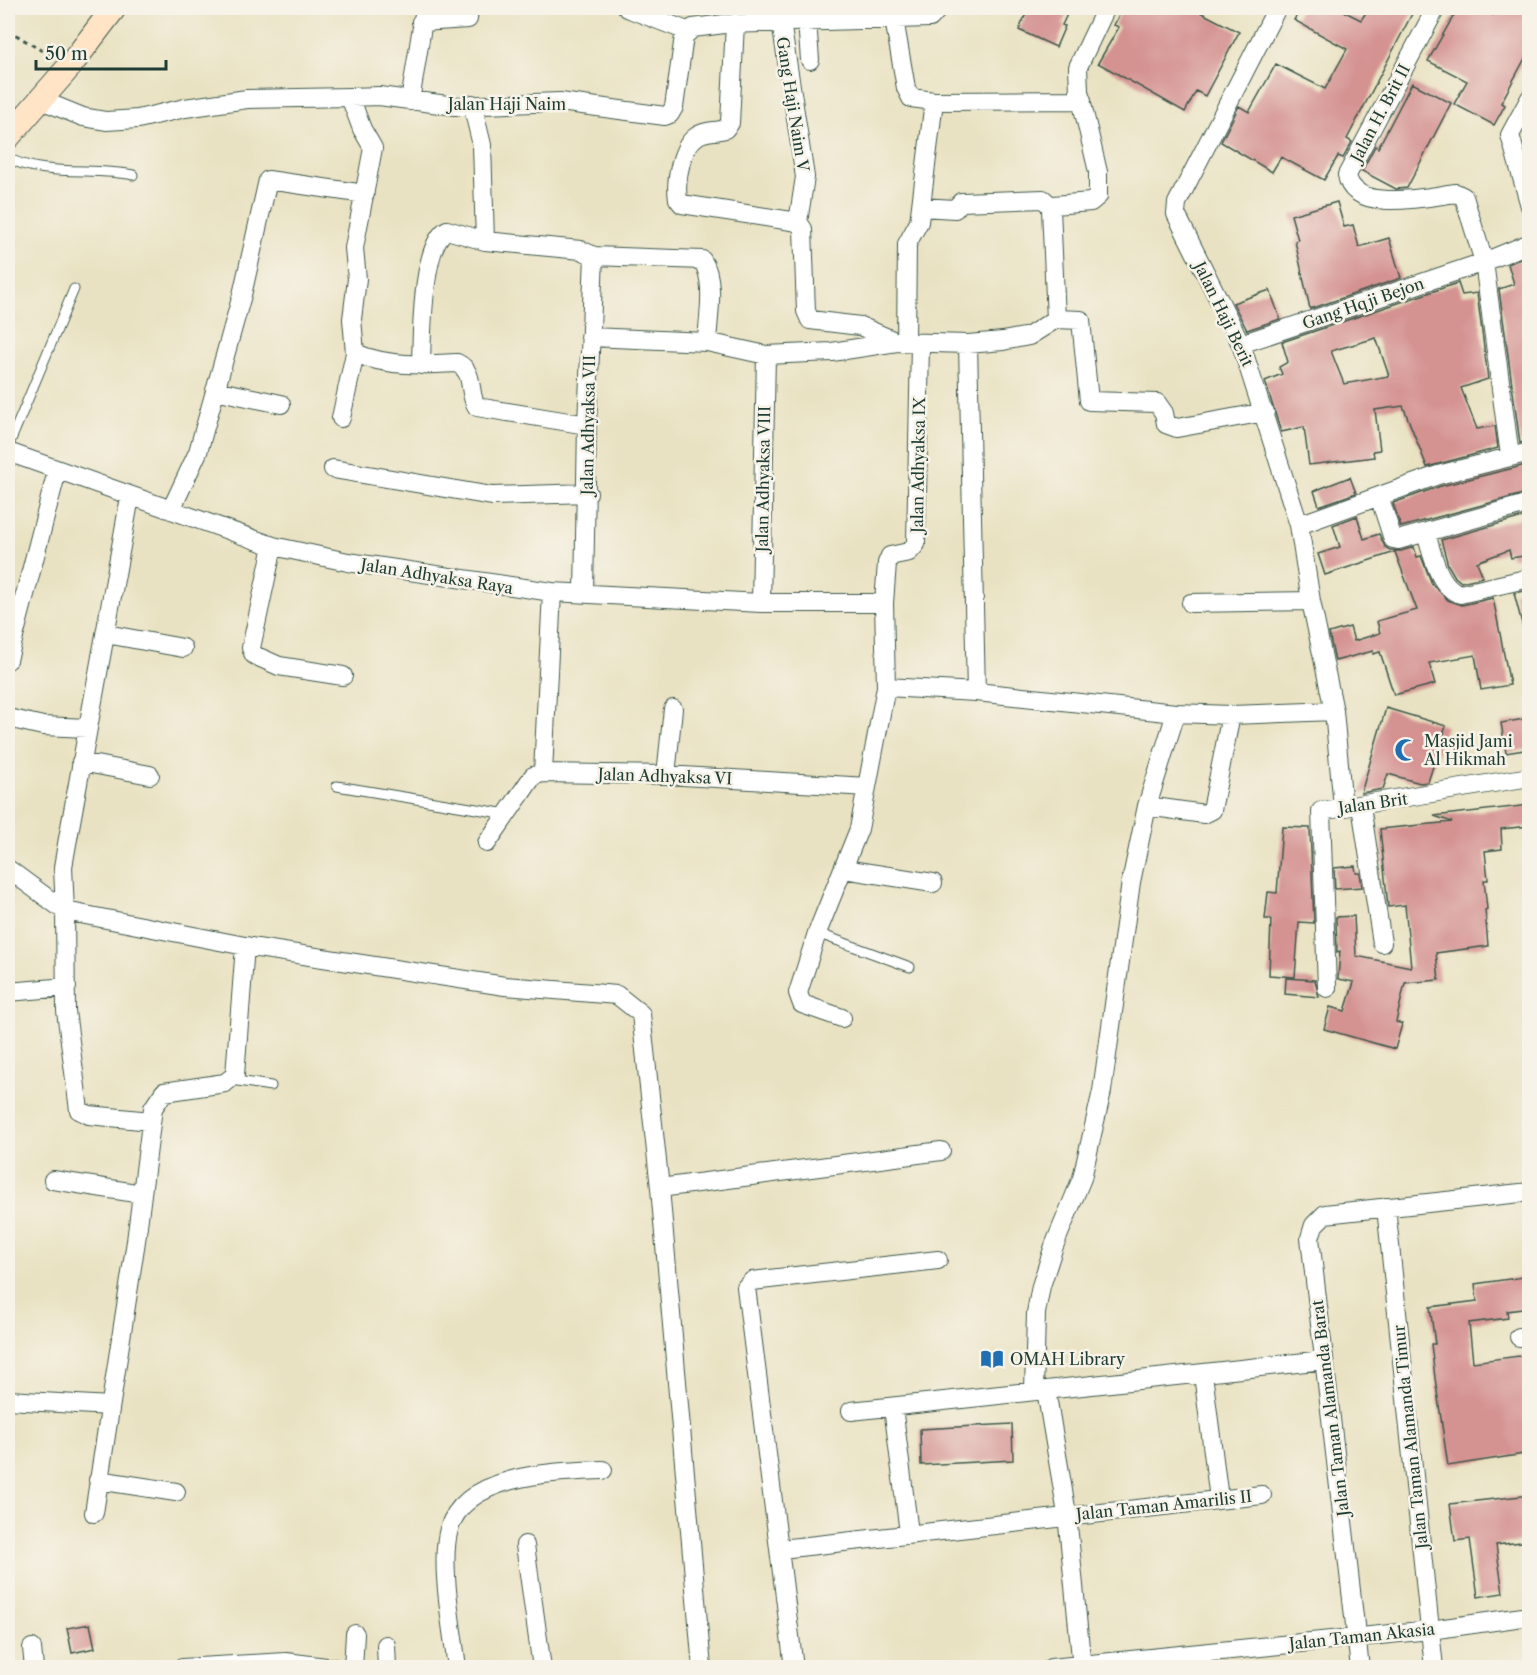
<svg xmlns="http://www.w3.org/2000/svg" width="1537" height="1675" font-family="'Libre Caslon Text',serif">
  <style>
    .building { fill: #d49291; fill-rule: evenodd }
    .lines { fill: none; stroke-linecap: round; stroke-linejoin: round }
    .service-casing { stroke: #3d5649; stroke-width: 11 }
    .minor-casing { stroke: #3d5649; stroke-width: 20 }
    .secondary-casing { stroke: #3d5649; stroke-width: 26 }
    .path { stroke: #3d5649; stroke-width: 3; stroke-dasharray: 4.5 4.5; stroke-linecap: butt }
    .service { stroke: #fff; stroke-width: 9 }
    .minor { stroke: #fff; stroke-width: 18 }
    .secondary { stroke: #ffe4c6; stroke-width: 24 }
    .labels { text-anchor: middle; stroke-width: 5; stroke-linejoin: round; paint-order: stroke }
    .street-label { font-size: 16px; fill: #1f3d34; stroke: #f7f3e8 }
    .poi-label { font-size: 16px; fill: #1f3d34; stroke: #f7f3e8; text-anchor: start }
  </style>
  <rect width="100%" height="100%" fill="#f7f3e8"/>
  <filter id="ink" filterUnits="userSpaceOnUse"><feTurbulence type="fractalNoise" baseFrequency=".0167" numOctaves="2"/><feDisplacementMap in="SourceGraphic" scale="12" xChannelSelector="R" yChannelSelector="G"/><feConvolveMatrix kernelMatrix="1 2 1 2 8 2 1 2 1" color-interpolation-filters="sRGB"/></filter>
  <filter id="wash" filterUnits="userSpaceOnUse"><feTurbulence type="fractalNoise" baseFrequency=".008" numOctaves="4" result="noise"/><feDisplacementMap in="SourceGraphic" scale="24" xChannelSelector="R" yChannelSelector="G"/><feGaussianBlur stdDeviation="1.35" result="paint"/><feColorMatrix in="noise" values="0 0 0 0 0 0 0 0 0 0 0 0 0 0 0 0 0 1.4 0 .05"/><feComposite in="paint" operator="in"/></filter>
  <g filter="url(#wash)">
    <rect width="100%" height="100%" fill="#e9e2c2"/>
    <g id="blocks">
      <!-- building -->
      <path class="building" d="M1036,8H1070L1062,25L1065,26L1056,47L1019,30L1028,9L1034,12Z
        M1123,8H1192L1239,32L1205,96L1196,91L1185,112L1098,63L1119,27L1114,25Z
        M1301,8H1337L1361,20L1369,8H1415L1347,139L1352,142L1343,158L1338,156L1324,180L1281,157L1272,172L1221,142L1239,106L1249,112L1276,64L1325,89L1347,49L1294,20Z
        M1458,8H1479L1493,15L1497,8H1530V49L1501,103L1505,105L1494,125L1454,104L1467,81L1428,61Z
        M1412,83L1451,103L1407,188L1396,189L1362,171L1375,146L1378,148Z
        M1337,202L1344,227L1353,225L1359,247L1389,238L1401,278L1310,309L1295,241L1298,240L1291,215Z
        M1530,255V441L1520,443L1499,289L1514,284L1508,264Z
        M1458,283L1462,295L1477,293L1488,379L1461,388L1477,429L1495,426L1498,448L1427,467L1403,406L1375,410L1380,450L1373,451L1374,457L1309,465L1304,427L1281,432L1265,381L1282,374L1279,367L1288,362L1282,342ZM1376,338L1389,376L1344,384L1331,351Z
        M1270,290L1280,319L1247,330L1233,303Z
        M1530,464V492L1401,527L1393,503L1441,486Z
        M1350,477L1356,493L1319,506L1314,491Z
        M1530,515V555L1511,558L1509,550L1477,562L1483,577L1461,582L1455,577L1448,565L1441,540Z
        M1357,516L1364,539L1379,534L1385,547L1390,550L1401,551L1414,547L1417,557L1421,556L1432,584L1448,600L1462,605L1493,598L1510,685L1481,690L1475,655L1429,663L1435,684L1394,695L1380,652L1373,654V651L1335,661L1329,633L1350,627L1354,641L1380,633L1377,621L1417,610L1395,552L1325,575L1318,554L1340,547L1333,525Z
        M1530,590V634L1525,635L1514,593Z
        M1386,708L1446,726L1428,782L1420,783L1388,774L1383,789L1361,793Z
        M1530,718V749L1506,753L1501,723Z
        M1530,805V826L1501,829L1502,849L1485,851L1488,880H1484L1487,909L1485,910L1488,946L1436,953L1439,980L1405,983L1396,1022L1402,1024L1395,1049L1324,1029L1330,1007L1345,1011L1354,982L1338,979L1340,951L1337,952L1336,917L1354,916L1356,956L1411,967L1405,905L1388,907L1380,829L1452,822L1434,816Z
        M1282,827L1310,828L1314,923L1299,922L1295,977L1269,975L1271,919H1265L1268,892L1277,893Z
        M1355,866L1356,873H1360L1362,887L1335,889L1334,868Z
        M1286,978L1315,980L1319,997L1285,994Z
        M1530,1276V1308L1507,1311L1508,1318L1469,1323L1473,1362L1527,1355L1530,1453L1448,1466L1435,1378L1431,1344H1435L1430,1307L1477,1301L1475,1284Z
        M1012,1424L1013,1460L921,1465L920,1429Z
        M1530,1495V1541L1496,1545L1503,1593L1478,1597L1470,1539L1455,1541L1450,1504Z
        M90,1624L95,1648L72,1653L67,1628Z"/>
    </g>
  </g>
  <g filter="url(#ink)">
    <use href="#blocks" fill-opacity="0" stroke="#3d5649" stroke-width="1.5"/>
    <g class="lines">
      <!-- service casing -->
      <g class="service-casing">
        <path id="service" d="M8,158C43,177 93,167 133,175
          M8,447L74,289
          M337,786L507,814
          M817,933L910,967
          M231,1080L271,1086"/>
      </g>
      <!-- minor casing -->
      <g class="minor-casing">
        <path id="minor" d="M627,8L687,31
          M1277,8L1177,203L1176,214L1241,344L1299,525L1311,601L1334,711L1343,807
          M1436,8L1347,175C1353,215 1430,196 1456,193L1464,197L1484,262L1510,456
          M894,19L906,88L911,98L934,101L1082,100
          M807,21L810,60
          M421,22L468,19L469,8
          M781,22L805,177L798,222
          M735,23L730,123L725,129C716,132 705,130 697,136C681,146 675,182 678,199L682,204L798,222L803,229L806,311L810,320L860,326L897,342
          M1530,98L1510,135L1530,206
          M41,100L83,117L106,121L138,119L185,108L247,99L350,97L379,96L455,106L560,102L665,116L670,114L674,107L684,36L693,28L724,24L930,18L939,8
          M410,101L425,8
          M472,104L482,145L485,241
          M921,207L955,209L961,202L1043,199L1052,207
          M1056,319L1051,209L1053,205L1091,202L1098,196V172L1079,91L1078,67L1106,8
          M590,337L707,342L766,355L832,352L897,342L968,344L1003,341L1029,336L1056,319L1081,320L1089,401L1157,403L1164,413L1166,424L1177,428L1265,412
          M906,342L907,244L919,222L934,101
          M968,344L976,692
          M1241,344L1484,262L1530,243
          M355,353C388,367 423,365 457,363C476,372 467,393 477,407L587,425
          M421,365C422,336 421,245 447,230L485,241L581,250L594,256L702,260C716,280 708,319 707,342
          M215,390L281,404
          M341,418L355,353L352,319L357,279L354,248L373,148L362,129L350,97
          M8,452L273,546L348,562L552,592L761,603H884
          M333,469L492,496L588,493
          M1379,496L1393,539L1398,540L1530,503
          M171,510L198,452L242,295L268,180L365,194
          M1299,525L1438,475L1530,452
          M1426,534C1433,555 1438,587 1460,594L1530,578
          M273,546L251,648L254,655L279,666L343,676
          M552,592L543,773L666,775L867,787
          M584,593L587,425L594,256
          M761,603L766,355
          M1191,603L1311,601
          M106,634L183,648
          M8,660L57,471
          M886,687L976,692L1176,713L1231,715L1334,711
          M8,718L43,726L87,728
          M81,762L150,775
          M666,775L673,709
          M1147,806L1204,814L1212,810L1231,715
          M1361,806L1382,943
          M487,843L533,776L543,773
          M8,869L65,911L66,1011L79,1110L89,1115L151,1121
          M844,869L933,883
          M245,946L505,986L617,995L641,1014L660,1188L702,1668
          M1327,988L1321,811L1530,777
          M8,992L67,987
          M842,1018L802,1004L798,993L817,933L859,829L886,687L884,603L887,563L890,556L909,552L916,544L920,344
          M53,1180L142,1194
          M660,1188L941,1151
          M1386,1207L1434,1668
          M1519,1337H1530
          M1203,1374L1219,1499
          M1046,1390L1067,1514L1082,1668
          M1034,1391L1036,1313L1041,1286L1054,1246L1082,1178L1102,1091L1131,882L1147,806L1176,713
          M8,1400L110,1406
          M893,1407L909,1533
          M851,1411L1324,1360
          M98,1480L176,1492
          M94,1513L136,1241L153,1108L164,1092L225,1083L235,1075L245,946L65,911L63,867L67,844L130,497
          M525,1545L542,1668
          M781,1549L1262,1495
          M386,1645L387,1668
          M32,1648L34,1668
          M182,1668L286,1662L334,1668
          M353,1668L355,1634
          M457,1668C453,1632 439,1563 449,1529C465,1473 557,1472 603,1470
          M794,1668L746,1287L752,1281L938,1260
          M1051,1668L1430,1630L1530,1616
          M1360,1668L1310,1238L1314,1225L1325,1214L1530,1192"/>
      </g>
      <!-- secondary casing -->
      <g class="secondary-casing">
        <path id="secondary" d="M8,137L69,67L114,8"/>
      </g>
      <!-- path -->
      <path class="path" d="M8,30L52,57"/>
      <!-- service -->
      <use href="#service" class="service"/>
      <!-- minor -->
      <use href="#minor" class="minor"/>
      <!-- secondary -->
      <use href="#secondary" class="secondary"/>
    </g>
  </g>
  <!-- icons -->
  <defs>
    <g id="mosque-bare" transform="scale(1.8)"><path d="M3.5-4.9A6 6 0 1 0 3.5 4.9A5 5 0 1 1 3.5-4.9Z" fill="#1f6fb2" stroke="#f7f3e8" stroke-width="2.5" paint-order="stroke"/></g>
    <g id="library-bare" transform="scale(1.8)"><path d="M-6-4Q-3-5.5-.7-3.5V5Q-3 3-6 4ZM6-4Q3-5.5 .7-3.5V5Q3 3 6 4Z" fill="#1f6fb2" stroke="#f7f3e8" stroke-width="2.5" paint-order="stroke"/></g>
  </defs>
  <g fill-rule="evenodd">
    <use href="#mosque-bare" x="1406" y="750"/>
    <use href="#library-bare" x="992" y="1359"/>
  </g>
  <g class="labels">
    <!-- street labels -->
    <g class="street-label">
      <text x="507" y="110">Jalan Haji Naim</text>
      <text transform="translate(793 104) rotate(81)" y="6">Gang Haji Naim V</text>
      <text transform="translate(1380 113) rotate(-62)" y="6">Jalan H. Brit II</text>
      <text transform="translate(1363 303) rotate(-19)" y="6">Gang Hqji Bejon</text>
      <text transform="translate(1224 314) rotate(64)" y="6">Jalan Haji Berit</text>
      <text transform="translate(588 425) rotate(-89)" y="6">Jalan Adhyaksa VII</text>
      <text transform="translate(918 465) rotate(-89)" y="6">Jalan Adhyaksa IX</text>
      <text transform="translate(763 479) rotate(-89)" y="6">Jalan Adhyaksa VIII</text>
      <text transform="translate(437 576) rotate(9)" y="6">Jalan Adhyaksa Raya</text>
      <text transform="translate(665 776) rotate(2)" y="6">Jalan Adhyaksa VI</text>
      <text transform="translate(1373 803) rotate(-8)" y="6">Jalan Brit</text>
      <text transform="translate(1330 1408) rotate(-97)" y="6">Jalan Taman Alamanda Barat</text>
      <text transform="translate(1410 1437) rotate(-96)" y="6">Jalan Taman Alamanda Timur</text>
      <text transform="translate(1164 1505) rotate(-6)" y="6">Jalan Taman Amarilis II</text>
      <text transform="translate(1362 1636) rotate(-6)" y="6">Jalan Taman Akasia</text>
    </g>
    <!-- poi labels -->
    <g class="poi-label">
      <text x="1424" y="747">Masjid Jami<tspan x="1424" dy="18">Al Hikmah</tspan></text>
      <text x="1010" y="1365">OMAH Library</text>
    </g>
  </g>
  <!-- margin -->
  <rect width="1537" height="1675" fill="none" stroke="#f7f3e8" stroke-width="30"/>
  <!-- scale -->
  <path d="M36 60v9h130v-9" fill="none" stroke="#1f3d34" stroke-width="3"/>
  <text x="45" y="60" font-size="18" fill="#1f3d34" stroke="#f7f3e8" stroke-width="4.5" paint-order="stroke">50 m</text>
</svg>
